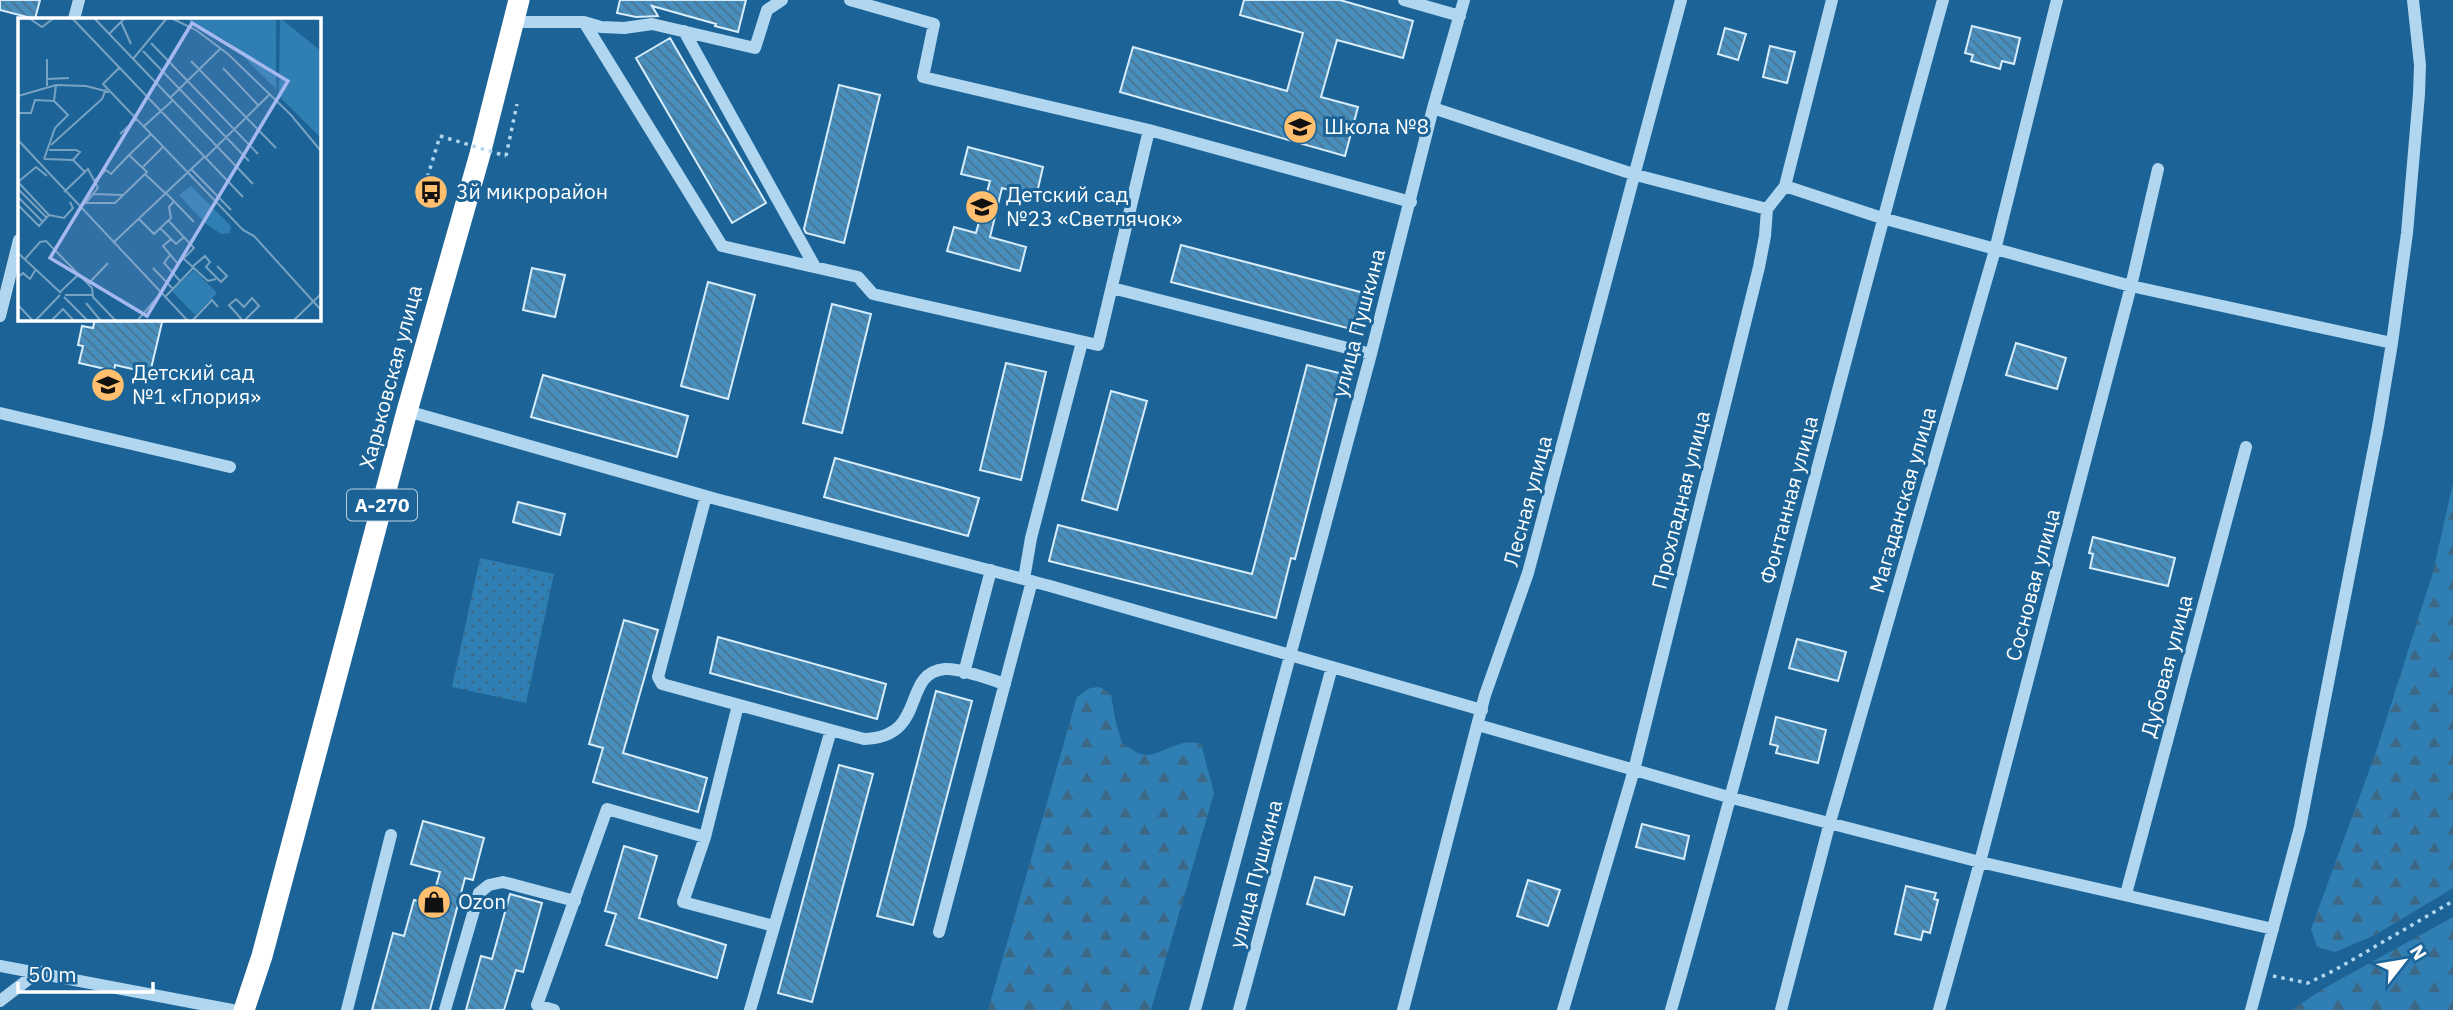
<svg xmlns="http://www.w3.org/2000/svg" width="2453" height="1010" font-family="'IBM Plex Sans',sans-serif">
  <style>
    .forest { fill: url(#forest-firs) }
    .park { fill: url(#park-dots) }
    .building { fill: url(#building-back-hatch); stroke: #d7edfb; stroke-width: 2 }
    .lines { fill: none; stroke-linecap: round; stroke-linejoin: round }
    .path { stroke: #b0d6f0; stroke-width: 3.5; stroke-dasharray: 3.5 5; stroke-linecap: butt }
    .minor { stroke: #b0d6f0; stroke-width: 12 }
    .highway { stroke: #fff; stroke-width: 21 }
    .path-bridge { stroke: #b0d6f0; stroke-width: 3.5; stroke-dasharray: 3.5 5; stroke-linecap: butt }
    .labels { text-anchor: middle; stroke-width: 6; stroke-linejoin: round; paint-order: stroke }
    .shield { fill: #1c6497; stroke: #bbd0e0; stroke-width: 2 }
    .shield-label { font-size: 19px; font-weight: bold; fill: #fff }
    .poi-label { font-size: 21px; fill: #fff; stroke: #1c6497; text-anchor: start }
    .street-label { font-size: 21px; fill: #fff; stroke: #1c6497 }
    .inset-road { fill: none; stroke: #77a2c1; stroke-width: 2 }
    .view { fill: #a5b8ef; fill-opacity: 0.15; stroke: #a5b8ef; stroke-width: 3.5 }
    .inset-edge { fill: none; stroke: #fff; stroke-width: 3.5 }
  </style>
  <defs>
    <pattern id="forest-firs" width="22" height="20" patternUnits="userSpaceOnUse" patternTransform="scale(1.75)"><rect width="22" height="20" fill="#307fb4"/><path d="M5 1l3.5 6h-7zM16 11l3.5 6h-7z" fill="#3d6885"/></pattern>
    <pattern id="park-dots" width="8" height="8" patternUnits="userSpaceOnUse" patternTransform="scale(1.75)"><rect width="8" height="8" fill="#307fb4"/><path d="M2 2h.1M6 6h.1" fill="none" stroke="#3d6885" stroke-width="1.8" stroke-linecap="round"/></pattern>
    <pattern id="building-back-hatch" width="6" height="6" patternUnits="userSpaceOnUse" patternTransform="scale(1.75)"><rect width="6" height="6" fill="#498fbe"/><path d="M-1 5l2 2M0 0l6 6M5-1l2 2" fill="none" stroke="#4a7490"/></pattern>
  </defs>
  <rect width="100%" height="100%" fill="#1c6497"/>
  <!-- forest -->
  <path class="forest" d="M2453,483V888L2375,935L2335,952L2317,947L2311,929L2376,752L2433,572Z
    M1100,687L1111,694L1115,719L1122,743C1127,746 1135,753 1141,754C1160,759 1177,736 1201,744L1214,793L1151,1010H988L1077,697L1090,688Z
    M2453,917V1010H2292L2323,989Z"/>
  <!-- park -->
  <path class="park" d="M480,558L554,574L526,703L452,687Z"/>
  <!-- building -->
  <path class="building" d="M0,0H40L35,19L0,10Z
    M620,0H746L738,32L715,26L716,24L652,6L658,16L636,17L617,13Z
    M1244,0H1340L1413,21L1403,58L1337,40L1321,97L1358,107L1345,156L1120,92L1133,47L1287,91L1303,33L1240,15Z
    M1972,26L2020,38L2014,64L2002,61L2000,69L1971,61L1973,55L1965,53Z
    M1725,28L1746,34L1738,60L1718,54Z
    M670,38L766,203L732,223L636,58Z
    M1770,46L1795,52L1787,83L1763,77Z
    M839,85L880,95L844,243L806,233L804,229Z
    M968,147L1043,167L1036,197L1002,188L990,237L1026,247L1020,271L947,251L954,227L976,233L990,181L961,174Z
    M1181,245L1364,293L1355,330L1171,282Z
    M532,268L565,275L555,317L523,310Z
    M708,282L755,295L728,399L681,386Z
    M832,304L871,314L842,433L803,423Z
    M95,318H163L150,373L115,365L114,371L79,363L83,346L78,345L82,326L93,328Z
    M2016,343L2066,358L2057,389L2006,375Z
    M1006,363L1046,372L1021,480L980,470Z
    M1307,365L1343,374L1295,559L1291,558L1276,618L1049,561L1058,525L1252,574Z
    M543,375L688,416L677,457L531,417Z
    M1111,391L1147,401L1117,510L1082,500Z
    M835,458L979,498L968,536L824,497Z
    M518,502L565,514L560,535L513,522Z
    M2093,537L2175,558L2168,586L2090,568L2093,554L2089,553Z
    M624,620L658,630L623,753L707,778L698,812L593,782L603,748L589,744Z
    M718,637L886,684L877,719L710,673Z
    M1797,639L1846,652L1838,681L1789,668Z
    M936,691L972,701L913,925L877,916Z
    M1776,717L1826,730L1818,763L1776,753L1778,746L1770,744Z
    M839,765L873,774L812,1002L778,993Z
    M423,821L484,838L473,880L465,878L430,1010H372L393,933L404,936L414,900L431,904L440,872L411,864Z
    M1642,824L1689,836L1684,859L1636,847Z
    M624,846L657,856L639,918L726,945L717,978L606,945L616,914L605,911Z
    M1315,877L1352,887L1344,915L1307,904Z
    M1528,880L1560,890L1548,926L1517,916Z
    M1906,886L1936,893L1934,899L1938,900L1930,933L1923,931L1921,940L1895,934Z
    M510,894L542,903L523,972L516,970L504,1010H466L481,956L492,959Z"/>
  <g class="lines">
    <!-- path -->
    <path class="path" d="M506,156L517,104
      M425,185L440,136
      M2273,976L2308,983L2335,970L2453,901"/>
    <!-- minor -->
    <path class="minor" d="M1404,0L1460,16
      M74,19L79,0
      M513,22H584L601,27L624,28L652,24L755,48L767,10L782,0
      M584,22L722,246L858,277L873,294L1098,345L1149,130L923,77L934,24L850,0
      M684,31L815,267
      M1433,108L1636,175L1767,209
      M1149,130L1411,202
      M1785,186L1882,218L2131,286L2392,343
      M1112,288L1371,354
      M0,316L19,240
      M407,411L716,499L1050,586L1482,710
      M0,413L230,467
      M706,496L658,677L662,684L864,739C929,737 900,673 945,669C961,668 989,679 1005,684
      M1024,579L1031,538L1082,342
      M964,673L991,570
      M738,705L705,837L683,902L774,926
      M1478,725L1732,798L1980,862L2273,929
      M2126,894L2246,447
      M939,932L1032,581
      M0,966L232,1010
      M0,1001L39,971
      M347,1010L391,835
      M445,1010L479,893L489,885L503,882L575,901
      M554,1010L537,1005L607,809L705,837
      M750,1010L831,730
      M1195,1010L1371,354L1433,108L1464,0
      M1239,1010L1332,667
      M1403,1010L1485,695L1528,573L1681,0
      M1563,1010L1634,770L1759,267L1765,236L1767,209L1785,186L1832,0
      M1671,1010C1767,675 1849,336 1943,0
      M1781,1010L1830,822L1995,250L2057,0
      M1939,1010L1980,862L2131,286L2158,169
      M2251,1010L2300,827L2378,427L2392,343L2407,233L2419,94L2420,65L2413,0"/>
    <!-- highway -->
    <path class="highway" d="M244,1010L262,956L407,411L480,154L519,0"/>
    <!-- path-bridge -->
    <path class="path-bridge" d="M440,136L506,156"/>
  </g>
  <!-- icons -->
  <defs>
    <g id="school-disc" transform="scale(1.75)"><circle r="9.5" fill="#ffbf6f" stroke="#1c6497"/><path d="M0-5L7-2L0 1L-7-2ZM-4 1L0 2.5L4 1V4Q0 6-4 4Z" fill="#111"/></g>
    <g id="bus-disc" transform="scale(1.75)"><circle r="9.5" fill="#ffbf6f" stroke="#1c6497"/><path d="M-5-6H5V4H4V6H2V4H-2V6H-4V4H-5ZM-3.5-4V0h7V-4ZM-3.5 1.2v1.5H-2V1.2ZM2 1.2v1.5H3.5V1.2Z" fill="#111"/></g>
    <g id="shop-disc" transform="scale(1.75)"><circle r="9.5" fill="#ffbf6f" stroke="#1c6497"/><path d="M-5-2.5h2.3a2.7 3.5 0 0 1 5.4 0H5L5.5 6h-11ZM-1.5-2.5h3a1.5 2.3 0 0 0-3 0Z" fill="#111"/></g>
  </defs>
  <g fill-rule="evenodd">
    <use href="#school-disc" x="1300" y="127"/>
    <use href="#bus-disc" x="431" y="192"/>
    <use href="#school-disc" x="982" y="207"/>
    <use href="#school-disc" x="108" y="385"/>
    <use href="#shop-disc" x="434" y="902"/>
  </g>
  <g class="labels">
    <!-- shield labels -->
    <rect class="shield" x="347" y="489.5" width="70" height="31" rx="5"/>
    <g class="shield-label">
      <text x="382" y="512">А-270</text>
    </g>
    <!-- poi labels -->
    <g class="poi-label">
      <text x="1324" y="134">Школа №8</text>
      <text x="456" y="199">3й микрорайон</text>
      <text x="1006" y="202">Детский сад<tspan x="1006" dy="24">№23 «Светлячок»</tspan></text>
      <text x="132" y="380">Детский сад<tspan x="132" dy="24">№1 «Глория»</tspan></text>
      <text x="458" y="909">Ozon</text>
    </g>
    <!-- street labels -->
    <g class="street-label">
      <text transform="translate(1359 323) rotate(-75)" y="7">улица Пушкина</text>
      <text transform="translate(391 377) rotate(-75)" y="7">Харьковская улица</text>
      <text transform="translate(1681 500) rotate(-76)" y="7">Прохладная улица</text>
      <text transform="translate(1789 500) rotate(-75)" y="7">Фонтанная улица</text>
      <text transform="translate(1903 500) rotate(-74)" y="7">Магаданская улица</text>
      <text transform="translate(1528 501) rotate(-75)" y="7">Лесная улица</text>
      <text transform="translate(2033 585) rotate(-75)" y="7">Сосновая улица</text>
      <text transform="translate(2167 666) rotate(-75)" y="7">Дубовая улица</text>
      <text transform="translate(1256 874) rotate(-75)" y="7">улица Пушкина</text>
    </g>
  </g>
  <!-- overview -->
  <g transform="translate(18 18)">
    <rect width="303" height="303" fill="#1c6497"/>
    <path d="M166,0H258V71L212,25ZM262,0L303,33V120L261,78ZM173,168L213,208L212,215L203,216L187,205L161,177Z" fill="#307fb4"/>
    <path d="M176,252L199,275L177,297L154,273Z" fill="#307fb4"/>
    <path class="inset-road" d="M11,0L24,9L36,0M54,0L225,179M76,0L235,166M153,0L178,12L210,36L273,97L303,133M103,4L113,26M91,16L107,0M133,25L240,136M125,33L231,143M115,41L149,0M173,43L258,130M101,50L85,66L225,212L236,218L303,292M205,50L241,88M29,61L51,60M29,68V41M0,78L38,67L68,68L91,74M153,79L203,30M0,95H13L17,82L36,83L38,67M125,109L154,83M102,116L118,101M0,122L170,303M33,127L84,81L88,71M31,132H58L62,134L55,142M111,137L133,116M187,140L252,76M26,141L37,110L50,97L36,83M26,141L55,142L67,154M124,150L145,129M173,151L213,192M127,156L147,175M0,171L29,200M46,174L70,151L80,170L67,186M147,174L176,204M75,176L105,177M0,179L25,204M68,185H97L129,154L111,137L93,156L88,152L77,162M0,187L21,208L31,197L0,164L18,149L29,158M31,197L46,200L55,190L52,184M121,201L136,216L153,200L151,189L156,183M150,202L176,230L160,246L145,228L153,221M142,210L158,226L166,219M95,225L186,139M0,235L43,275M152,237L146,245L162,263M7,241L22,224L28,223L74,270L75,279L98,303M166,241L190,263L198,261M174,249L187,238L192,244L188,249L203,264L209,258L199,248M135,250L155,271M0,259L5,255L12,261L18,251M70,266L90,245M42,274L61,256M47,277H75M46,279L70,303M147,279L175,250M68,285L83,303M0,287L15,303M17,303L42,277M33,303L45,291L56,303M119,303L143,275M174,303L194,282L200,289M225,303L211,287L218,281L226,289L234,280L241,288L226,303M275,303L303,276"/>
    <path class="view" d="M174,5L270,63L129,298L32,240Z"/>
    <rect width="303" height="303" class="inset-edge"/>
  </g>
  <!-- north arrow -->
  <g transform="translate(2404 961) rotate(59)" stroke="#1c6497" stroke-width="5" paint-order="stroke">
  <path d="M0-5L12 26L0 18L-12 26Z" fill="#ffffff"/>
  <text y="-10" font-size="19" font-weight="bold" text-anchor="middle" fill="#ffffff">N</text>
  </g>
  <!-- scale -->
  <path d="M18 982v10h135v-10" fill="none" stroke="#ffffff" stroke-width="3.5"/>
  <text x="28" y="982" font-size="21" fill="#ffffff" stroke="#1c6497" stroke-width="5" paint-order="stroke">50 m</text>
</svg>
